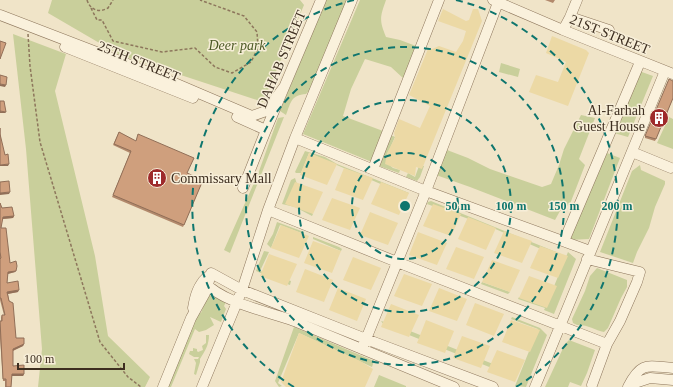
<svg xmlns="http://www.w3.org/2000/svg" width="673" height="387" font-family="Georgia,serif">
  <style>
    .green { fill: #c9cf9b }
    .sand { fill: #ecd9a5 }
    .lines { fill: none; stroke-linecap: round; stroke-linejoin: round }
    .minor-casing { stroke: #8d765c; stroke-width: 11 }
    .path { stroke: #8d765c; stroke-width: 1.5; stroke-dasharray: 3 2; stroke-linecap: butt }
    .minor { stroke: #faf1dc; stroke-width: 10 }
    .wall { fill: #b2896c }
    .shaded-wall { fill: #916f58 }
    .building { fill: #cf9f7d; stroke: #916f58 }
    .ring { fill: none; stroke: #0f766e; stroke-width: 2; stroke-dasharray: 7 5 }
    .labels { text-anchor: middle; stroke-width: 3; stroke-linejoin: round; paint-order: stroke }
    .street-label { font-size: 14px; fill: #3d2e20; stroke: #f7eed8 }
    .park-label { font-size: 14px; font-style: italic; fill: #4d5a26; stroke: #f7eed8 }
    .poi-label { font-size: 14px; fill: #3d2e20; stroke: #f7eed8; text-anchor: end }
    .centre { fill: #0f766e; stroke: #f7eed8; stroke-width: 2 }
    .ring-label { font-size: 12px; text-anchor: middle; font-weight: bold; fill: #0f766e; stroke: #f7eed8; stroke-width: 3; stroke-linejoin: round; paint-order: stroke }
  </style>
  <rect width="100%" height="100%" fill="#f0e4c8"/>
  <!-- green -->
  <path class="green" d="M52,0H300L304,5L263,102L120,55L48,13Z
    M326,0H347L310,90L306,94C291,95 291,102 286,115L280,111Z
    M360,0H386C380,17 379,20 386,37L400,40L416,46L404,79L391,67L365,59L351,89L343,116L383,131L372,162L303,134Z
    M13,34L66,54L55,91L95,256L108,336L150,377L145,387H38L42,349L26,149Z
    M501,63L520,69L518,77L499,72Z
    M639,71L653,76L628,137L614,133Z
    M581,115L595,118L579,159L585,165L570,204L560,211L555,220L470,187L436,175L447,150L468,158L490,169L542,187L551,184L559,165L564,149Z
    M284,117L230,253L224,250L258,174L278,118Z
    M669,117L673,119V149L657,143Z
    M393,136L395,137L387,155L386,162L393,168L400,170L399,173L379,166L389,137Z
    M305,151L325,157L337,164L409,193L406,195L309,153L301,173H296L295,172Z
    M607,153L620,158L589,239L569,240Z
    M640,165L641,170L665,181V184L655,207L649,228L637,252L633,263L600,252L632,171Z
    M419,166H424L420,177L417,181L406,177L408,173L415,177Z
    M295,178L297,184L310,211L313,214L312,216L295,207L282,204L291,180Z
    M431,201L561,254V258L491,227L427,204L428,202Z
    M277,222L304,232V234L280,225L271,248L267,244L273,234Z
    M313,237L339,247L342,249L341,251L313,239Z
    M264,251L269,252L260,271L291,281L290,285L279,281L256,271Z
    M568,252L576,259L554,314L544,310L545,308L518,299L519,297L546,306Z
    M597,268L627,280V287L621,298L608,328L604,332C595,330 586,324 577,325L573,323L572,319L585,291L590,276Z
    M482,282L510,292L508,294L481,284Z
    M210,295L226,302L224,306L226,309L221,322L210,317L214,325L206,330L199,332L195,329L171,387H167L198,312L201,313L206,299Z
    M512,317L540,328L547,335L526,387L515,386L538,329L511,319Z
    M381,321L395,325L513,372L512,376L384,325Z
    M294,327L374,361L372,367L299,333L278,383L282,386L279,387L275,381Z
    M206,335H209C209,345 205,351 200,359V362L196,375L194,374L196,363L194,359H198L199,357H194L189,354L190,351H193V348L197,349V351L198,352L203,350L202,346L206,343Z
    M569,340L595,350L587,373L581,386L570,382L568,387H545L565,344Z
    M379,375L406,386V387H374Z"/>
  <!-- sand -->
  <path class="sand" d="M443,9L466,21L469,20L473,9H478L482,21L422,169L416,167L415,176L385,164L387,153L395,138L394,133L399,119L420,128L430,106L409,95L428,49H432L439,46L456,52L463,41L466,31L438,21Z
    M552,36L586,50L589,53L568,106L529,92L536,75L558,82L566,62L546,53Z
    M309,153L337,164L327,185L300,175Z
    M344,168L373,178L363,200L335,190Z
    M295,182L323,192L313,214L285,204Z
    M381,182L409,193L399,215L371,204Z
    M332,198L360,208L350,230L322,220Z
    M433,204L461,214L451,236L423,226Z
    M370,212L398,223L388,245L360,235Z
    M468,217L496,228L486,250L458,239Z
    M281,225L309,236L299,258L271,248Z
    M504,231L532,241L522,263L494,253Z
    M418,232L447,243L437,265L409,255Z
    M313,241L341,251L332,273L304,263Z
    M540,246L568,256L558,278L530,268Z
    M456,247L484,257L474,279L446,269Z
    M269,254L297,264L287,286L260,276Z
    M353,257L381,268L371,290L343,280Z
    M492,260L520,270L510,292L482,282Z
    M305,269L333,280L324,302L296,292Z
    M404,274L432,284L422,306L394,296Z
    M529,276L557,286L547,308L519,298Z
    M338,288L366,299L357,321L329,310Z
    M439,288L467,299L457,321L429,311Z
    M475,303L504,314L494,336L466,325Z
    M391,304L419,315L409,337L381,327Z
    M426,320L454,331L445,353L417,343Z
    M511,320L540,330L530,352L502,342Z
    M299,333L360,361L373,369L365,387H286L281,382Z
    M462,336L490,346L481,368L453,358Z
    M497,350L525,360L515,382L487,372Z"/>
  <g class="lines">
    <!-- minor casing -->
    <g class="minor-casing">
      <path id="minor" d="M493,0L563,30L673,74
        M0,15L156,75L252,116L266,111L284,87
        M570,17L577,0
        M563,30L570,17L609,30
        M65,47L193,98
        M237,117L266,130
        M295,138L426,191L590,251
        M632,152L671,168
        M373,169L439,0
        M243,188L266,130L321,0
        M268,210L397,262L607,344
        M564,241L640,62
        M587,259L640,272L637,282L620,321L607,344L592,385
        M211,273L242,290L366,339L493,387
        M203,281C223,303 266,311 294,321C347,343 401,365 454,387
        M193,308C195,296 198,285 207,277
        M362,349L426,191L499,0
        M629,385L650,378L673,380
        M163,387L191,318L205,293L209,281
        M202,387L242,290L268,210L295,138L352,0
        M535,387L665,71
        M628,387C641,361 647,366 673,368"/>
    </g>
    <!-- path -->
    <path class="path" d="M87,0C90,10 99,13 108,8L113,0
      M91,8L97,20H102L113,41L162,52L195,48L215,67L232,73L251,62L258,48L257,32L244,16L200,0
      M28,34L30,66L40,142L100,342L128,377L141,387"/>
    <!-- minor -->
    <use href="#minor" class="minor"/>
  </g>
  <!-- wall -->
  <path class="wall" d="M545,0H555L553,3Z
    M673,98L655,141L645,138V136Z
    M119,132L187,173L203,180L183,227L112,197L130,153L113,145Z
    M0,203L2,208L14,216L13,218L2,219L1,228L10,263L15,272L8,274L7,283L18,292L8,294L16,338L24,344L23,346L13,351V366L24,374L23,376H12L11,387H5V381H3L0,338V321H1V317L2,315H4L0,300Z"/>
  <!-- shaded-wall -->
  <path class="shaded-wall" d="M0,84L6,85L5,87L0,86Z
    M0,111L6,112L5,113H0Z
    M9,164L8,166H0V165Z
    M10,192L9,194L0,195V193Z
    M14,216L13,218L2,219L3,217Z
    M16,271L15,272L7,274L8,272Z
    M19,290L18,292L7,294V292Z
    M24,344L23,346L12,351L13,349Z
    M12,374H24L23,376H12Z"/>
  <!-- building -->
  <path class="building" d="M0,41L6,43L0,59Z
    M0,75L7,77L6,85L0,84Z
    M669,79L673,81V98L656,139L645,136Z
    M0,101H4L6,112L0,111Z
    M0,128V134L5,155L8,154L9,164L0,165Z
    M119,132L136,141L138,134L194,158L187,173L203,180L184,225L113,195L131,151L114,144Z
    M9,181L10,192L0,193V182Z
    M0,203L2,208L12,207L14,216L3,217L1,228H6L10,263L16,261L17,266L16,271L8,272L7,283L18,281L19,290L7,292L9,301L13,303L16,338H24V344L13,349V366L24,365V374H12L11,387H6V379H3L0,321H2V315H5L1,298H0V259L1,258L0,252Z"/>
  <!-- distance rings -->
  <g class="ring">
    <circle cx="405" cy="206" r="53"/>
    <circle cx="405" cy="206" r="106"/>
    <circle cx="405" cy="206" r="159"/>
    <path d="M294 387A212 212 0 0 1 354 0M456 0A212 212 0 0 1 516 387"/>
  </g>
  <!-- icons -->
  <defs>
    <g id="building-disc" transform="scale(1)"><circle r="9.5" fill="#9e2a2b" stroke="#f7eed8"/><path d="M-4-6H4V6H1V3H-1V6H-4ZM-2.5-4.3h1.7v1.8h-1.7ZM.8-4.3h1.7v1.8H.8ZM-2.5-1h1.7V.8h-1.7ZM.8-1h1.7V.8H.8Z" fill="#fff"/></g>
  </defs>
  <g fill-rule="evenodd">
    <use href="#building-disc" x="659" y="118"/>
    <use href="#building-disc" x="157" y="178"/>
  </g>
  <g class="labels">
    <!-- street labels -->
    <g class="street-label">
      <text transform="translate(610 34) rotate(22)" y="5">21ST STREET</text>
      <text transform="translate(281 59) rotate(-67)" y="5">DAHAB STREET</text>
      <text transform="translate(139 61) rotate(22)" y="5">25TH STREET</text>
    </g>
    <!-- park labels -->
    <g class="park-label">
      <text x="237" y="50">Deer park</text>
    </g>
    <!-- poi labels -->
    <g class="poi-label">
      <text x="645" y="115">Al-Farhah<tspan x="645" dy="16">Guest House</tspan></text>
      <text x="171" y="183" text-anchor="start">Commissary Mall</text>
    </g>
  </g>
  <circle cx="405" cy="206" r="6" class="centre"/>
  <g class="ring-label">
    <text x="458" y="210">50 m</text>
    <text x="511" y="210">100 m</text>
    <text x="564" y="210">150 m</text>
    <text x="617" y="210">200 m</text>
  </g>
  <!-- scale -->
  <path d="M18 363v6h106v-6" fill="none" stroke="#3d2e20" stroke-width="2"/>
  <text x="24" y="363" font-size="12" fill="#3d2e20" stroke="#f7eed8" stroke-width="3" paint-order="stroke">100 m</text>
</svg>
